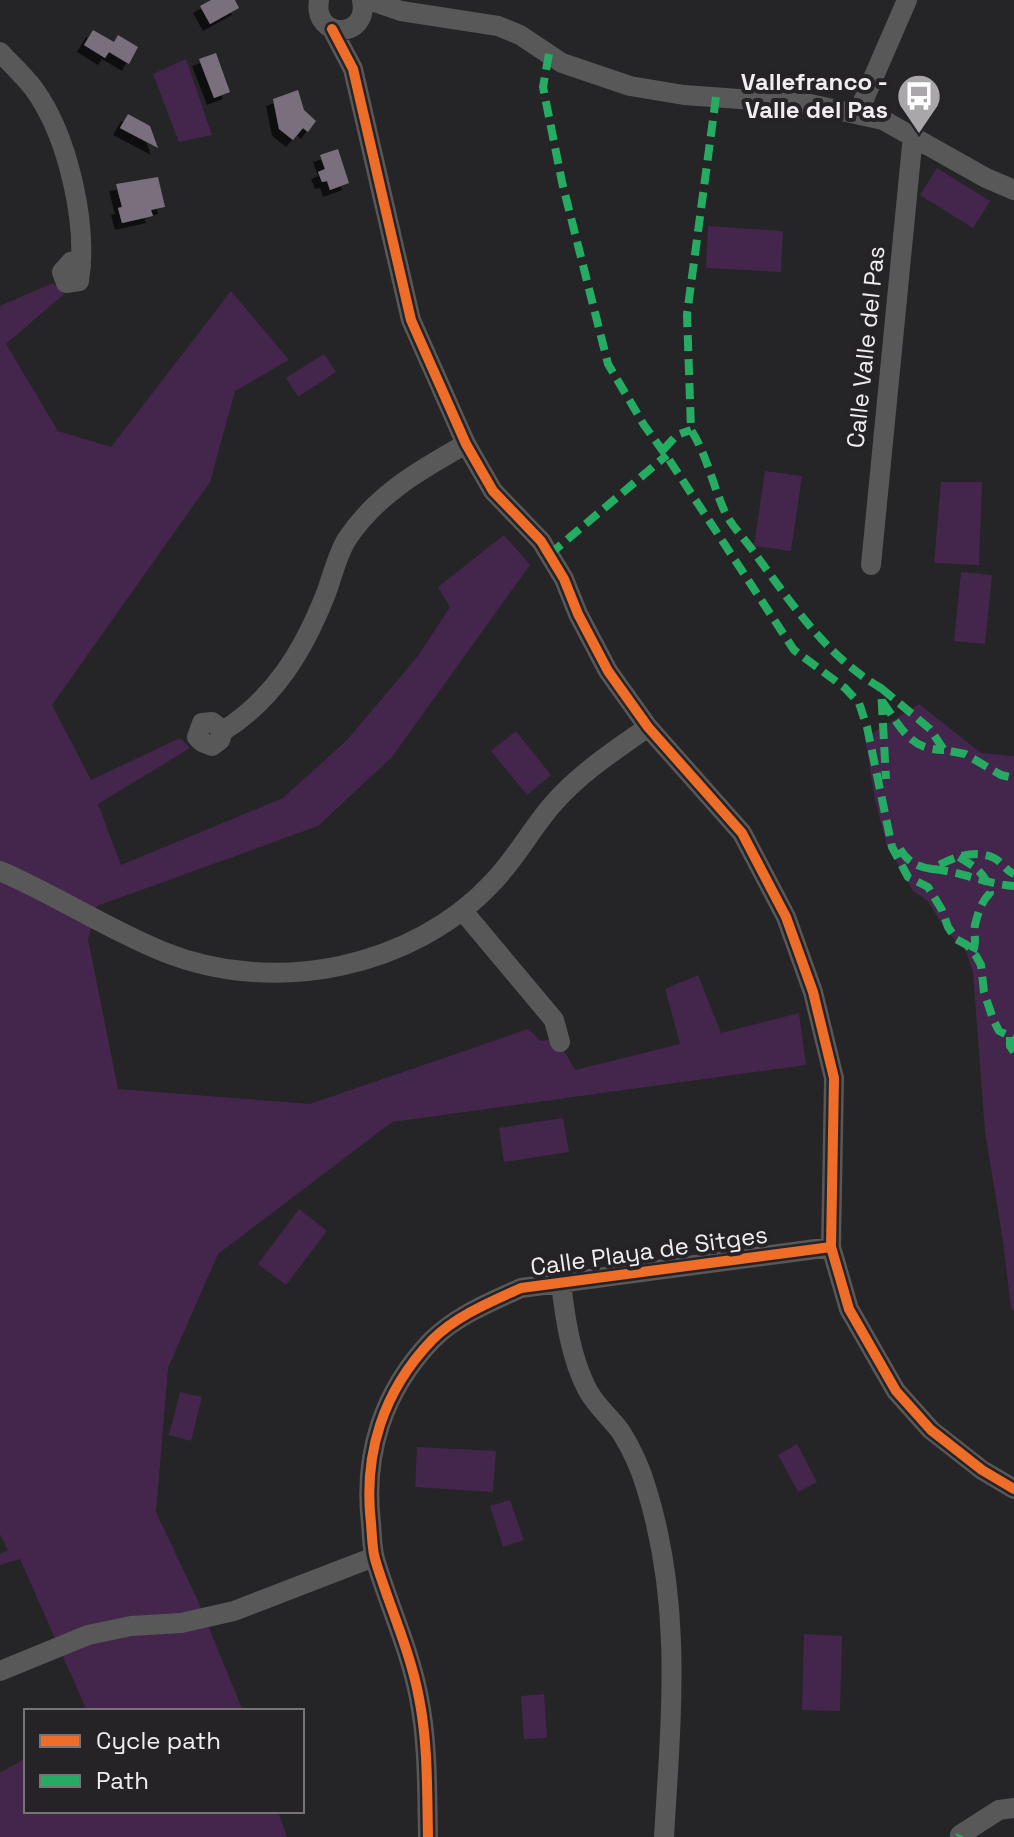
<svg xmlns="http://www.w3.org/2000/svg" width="1014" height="1837" font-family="'Space Grotesk',sans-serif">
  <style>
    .green { fill: #44264d }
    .building { fill: #7a707d; filter: url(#shadow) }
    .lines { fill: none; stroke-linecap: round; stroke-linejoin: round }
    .minor { stroke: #585858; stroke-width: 20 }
    .quiet { stroke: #26ab63; stroke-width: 8; stroke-dasharray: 16 8; stroke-linecap: butt }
    .cycleway-casing { stroke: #262327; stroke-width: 15 }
    .cycleway { stroke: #ee6e29; stroke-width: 10 }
    .labels { text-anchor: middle; stroke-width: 8; stroke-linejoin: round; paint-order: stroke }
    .poi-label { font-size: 24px; font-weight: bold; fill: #f0eef0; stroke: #262327; text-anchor: end }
    .street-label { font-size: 24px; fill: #f0eef0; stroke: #262327 }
  </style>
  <defs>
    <filter id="shadow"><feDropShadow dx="-7" dy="7" stdDeviation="0" flood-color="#0009"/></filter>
  </defs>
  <rect width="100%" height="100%" fill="#252426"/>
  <!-- green -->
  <path class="green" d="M186,59L212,135L179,142L153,74Z
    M937,168L990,201L973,228L920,195Z
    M708,226L783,231L781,272L706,268Z
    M53,283L64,294L6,344L58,431L111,447L231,291L289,360L235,391L210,482L52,705L91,780L180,738L190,748L98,804L121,865L283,798L347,740L418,656L450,607L438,587L504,535L530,565L392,757L318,826L97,906L88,939L118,1089L310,1104L528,1029L541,1041L557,1038L575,1070L680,1044L665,989L698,975L721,1033L799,1013L806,1065L392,1122L218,1254L168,1368L156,1512L198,1601L243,1711H87L20,1559L0,1565V1554L8,1550L0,1534V306Z
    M324,354L336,372L298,397L286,378Z
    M765,471L802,476L791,551L754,546Z
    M941,482H982L979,565L934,563Z
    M961,572L992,575L985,644L954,641Z
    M919,704L981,753L1014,756V1311L1011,1308L1003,1241L985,1132L973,972L966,951L946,931L928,901L913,891L887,846L875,800L865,738Z
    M516,731L551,775L527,795L491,751Z
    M563,1118L569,1152L504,1162L499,1128Z
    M299,1209L327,1231L286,1285L258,1264Z
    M180,1392L202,1397L191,1441L169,1435Z
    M797,1444L817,1482L798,1492L778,1455Z
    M417,1447L496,1451L493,1492L415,1487Z
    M510,1500L524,1540L503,1547L490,1506Z
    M804,1634L842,1636L840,1711L802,1710Z
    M544,1694L547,1738L524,1739L521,1696Z
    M26,1758V1811H278L287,1837H0V1773Z"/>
  <!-- building -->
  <path class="building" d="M211,0H235L239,8L210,24L200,6Z
    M93,30L114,42L118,35L138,47L129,64L109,52L105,58L84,45Z
    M216,53L230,92L214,98L199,59Z
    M298,90L304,110L316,121L308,132L303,128L293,140L279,129L273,99Z
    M128,114L150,126L158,148L120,128Z
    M338,149L349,183L330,190L327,181L322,182L318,172L325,169L320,155Z
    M158,177L165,207L151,210L153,216L122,223L118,208L122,207L116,184Z"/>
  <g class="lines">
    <!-- minor -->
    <path class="minor" d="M319,0C312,40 370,40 362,0
      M369,0L401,11L498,26L520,35L562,63L630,86L684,95L810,104L883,120L986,178L1014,190
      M332,29L353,69L411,320L466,444L493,491L541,541L564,579L578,614L608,671L648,727L742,833L786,917L813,992L834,1078L831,1247L849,1309L896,1391L931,1430L982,1470L1014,1489
      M0,52C11,64 24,76 34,89C68,136 88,224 79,281L66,283L62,272L71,262L81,266
      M858,113L907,0
      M871,565L913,135
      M212,722L223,731L220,740L212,746L202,742L197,737L202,723Z
      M223,731C274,699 303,651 325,596C332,578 337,555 347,539C377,494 420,470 466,444
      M0,871C56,895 107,929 164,952C274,996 413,969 494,881C516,858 532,828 553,804C580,773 615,750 648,727
      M462,910L554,1020L560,1042
      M561,1283C565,1318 571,1358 587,1389C595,1405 611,1418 621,1432C631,1448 641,1470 646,1487C683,1605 671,1717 664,1837
      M0,1671L88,1635L131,1626L181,1623L234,1611L374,1557
      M960,1835L999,1810L1014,1808
      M428,1837C427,1791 428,1743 419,1698C410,1650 389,1606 375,1559C372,1548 372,1535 371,1523C363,1454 383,1391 432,1340C456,1316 490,1302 521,1288L831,1247"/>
    <!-- quiet -->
    <path class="quiet" d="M549,54L543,87L562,182L608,364L644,425L668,458L794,650L845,688L859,703L867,727L892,847L908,877L928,887L942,910L948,927L956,939L967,945L976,956L981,965L984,992L993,1019L999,1031L1014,1038
      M716,97L687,314L691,430C707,455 712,483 724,510C731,526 746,540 756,555C791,603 828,658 881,688L886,779
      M663,450L677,435L691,430
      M549,555L667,455
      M881,688L930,729L944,750L965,754L1001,775L1014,778
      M882,701C901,727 909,750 944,750
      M900,849C908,862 917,867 932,869C949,859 974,848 994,858C1002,862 1006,871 1014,874
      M959,857C975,867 987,874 990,893C981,902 978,913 975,925C973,936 978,943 972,953
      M932,869C960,871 985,884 1014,886
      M1010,1037V1046L1014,1052
      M959,1837L960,1835"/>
    <!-- cycleway casing -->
    <g class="cycleway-casing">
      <path id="cycleway" d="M332,29L353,69L411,320L466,444L493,491L541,541L564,579L578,614L608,671L648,727L742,833L786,917L813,992L834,1078L831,1247L849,1309L896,1391L931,1430L982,1470L1014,1489
        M428,1837C427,1791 428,1743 419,1698C410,1650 389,1606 375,1559C372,1548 372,1535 371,1523C363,1454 383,1391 432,1340C456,1316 490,1302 521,1288L831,1247"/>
    </g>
    <!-- cycleway -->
    <use href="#cycleway" class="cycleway"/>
  </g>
  <!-- icons -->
  <defs>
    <g id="bus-pin" transform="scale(2.3)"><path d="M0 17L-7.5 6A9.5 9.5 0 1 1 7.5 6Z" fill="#a9a7a9" stroke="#262327"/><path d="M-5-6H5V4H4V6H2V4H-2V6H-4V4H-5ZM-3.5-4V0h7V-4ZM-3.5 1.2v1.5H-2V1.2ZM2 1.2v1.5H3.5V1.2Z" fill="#fff"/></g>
  </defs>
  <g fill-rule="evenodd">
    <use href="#bus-pin" x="919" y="96"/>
  </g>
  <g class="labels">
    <!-- poi labels -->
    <g class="poi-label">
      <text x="888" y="90">Vallefranco -<tspan x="888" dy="28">Valle del Pas</tspan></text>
    </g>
    <!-- street labels -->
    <g class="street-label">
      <text transform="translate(866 347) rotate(-84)" y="8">Calle Valle del Pas</text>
      <text transform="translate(649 1251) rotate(-8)" y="8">Calle Playa de Sitges</text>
    </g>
  </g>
  <!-- legend -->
  <rect x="24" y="1709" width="280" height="104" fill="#262327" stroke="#777477" stroke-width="2"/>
  <rect x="40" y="1735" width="40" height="12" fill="#ee6e29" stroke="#777477" stroke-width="2"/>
  <text x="96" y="1749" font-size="24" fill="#f0eef0">Cycle path</text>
  <rect x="40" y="1775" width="40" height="12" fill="#26ab63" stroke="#777477" stroke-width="2"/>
  <text x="96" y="1789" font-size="24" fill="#f0eef0">Path</text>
</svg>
